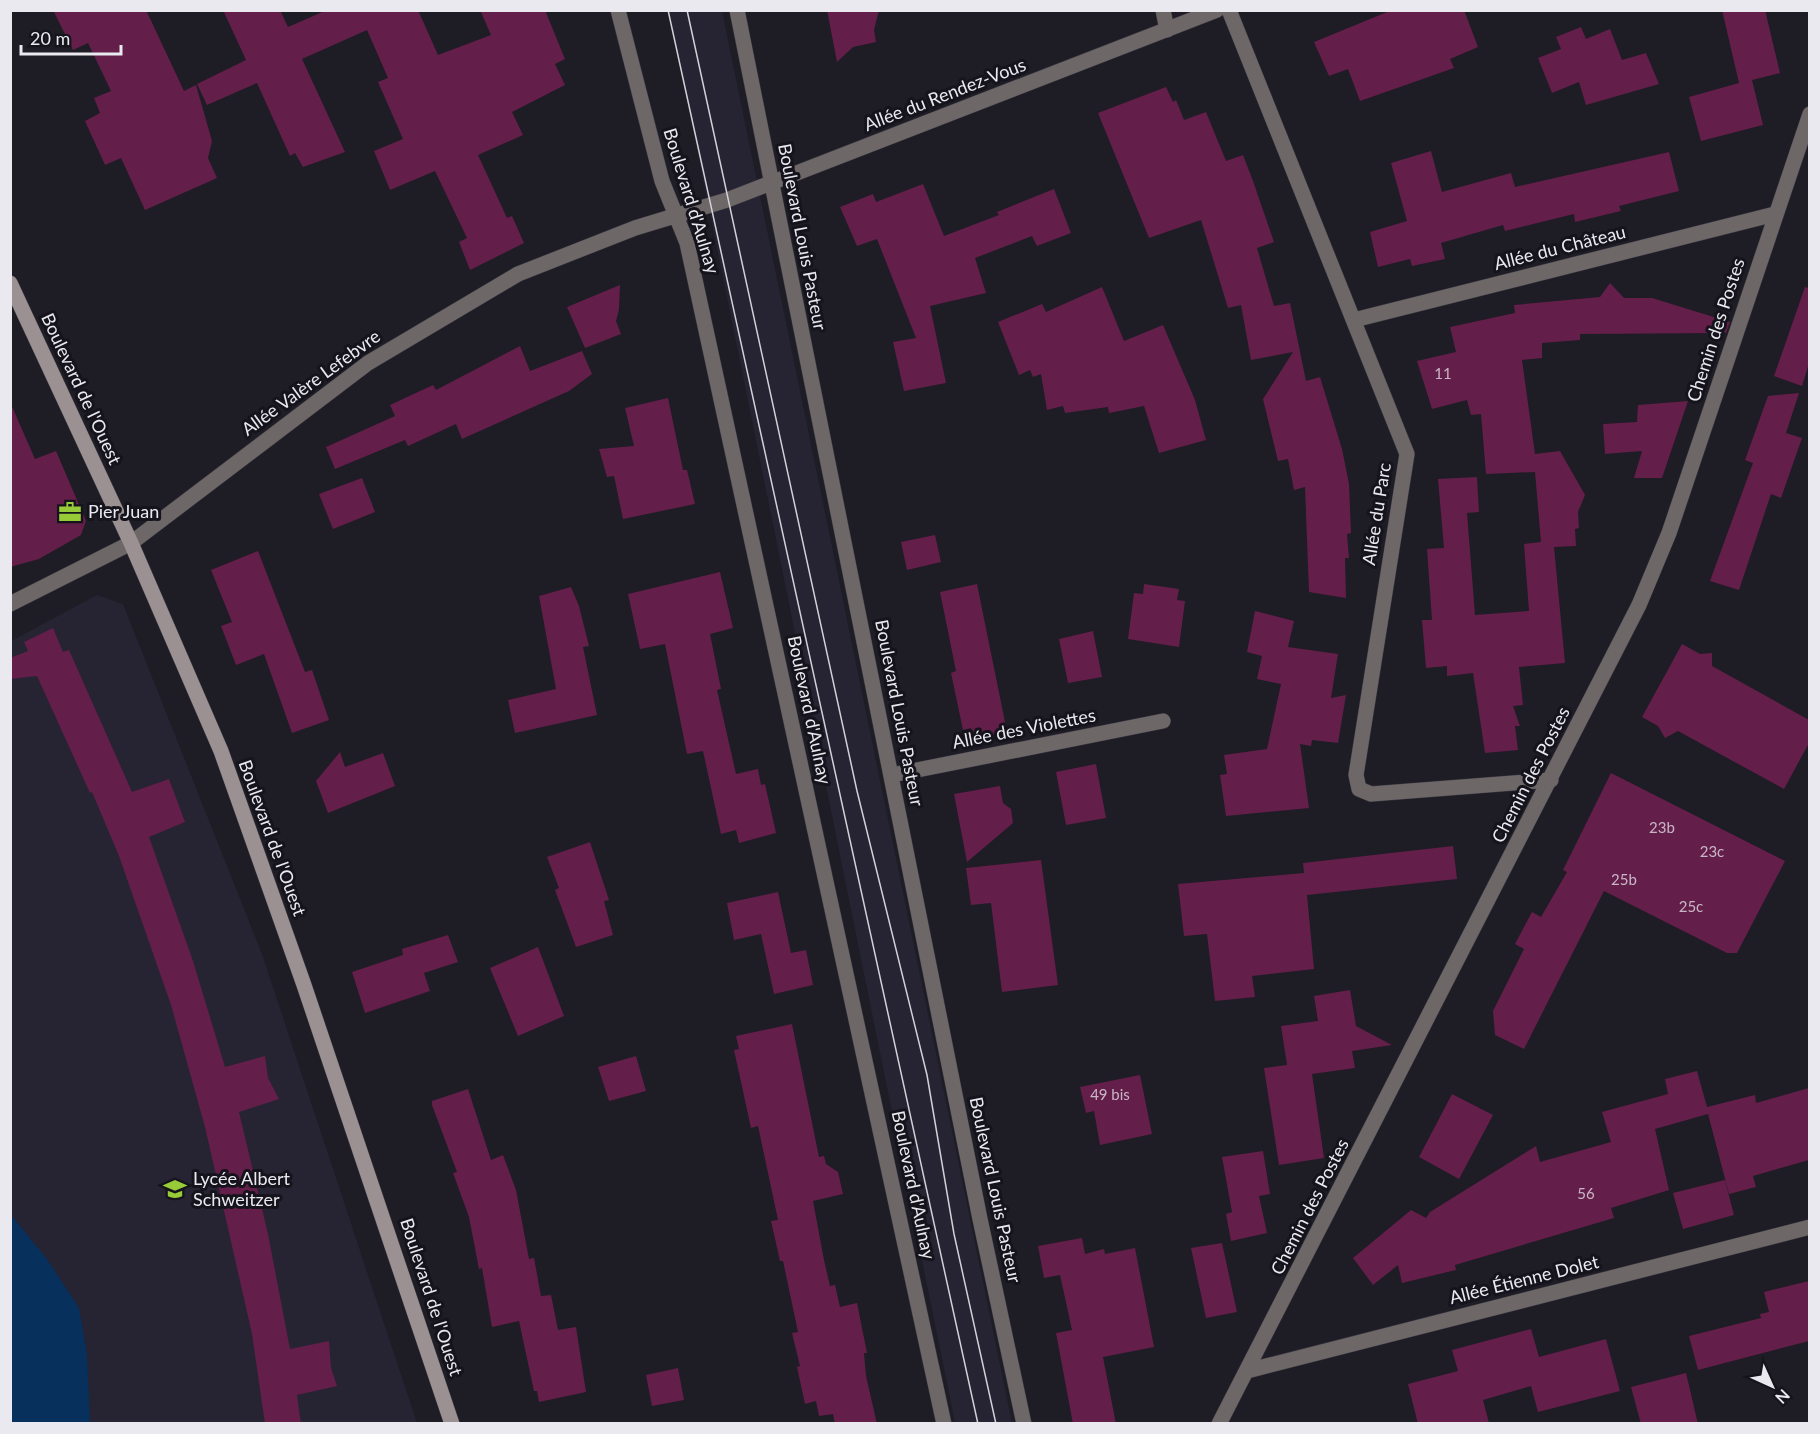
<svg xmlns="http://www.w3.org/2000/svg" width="1820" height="1434" font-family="Lato,sans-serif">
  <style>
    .built { fill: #262332 }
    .water { fill: #07305c }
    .building { fill: #641e4a }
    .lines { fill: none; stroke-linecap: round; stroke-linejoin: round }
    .lane-casing { stroke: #3b3941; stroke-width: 16 }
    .street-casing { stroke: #3b3941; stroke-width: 16 }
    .secondary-casing { stroke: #3b3941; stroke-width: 16 }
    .lane { stroke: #6d6768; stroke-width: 15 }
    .street { stroke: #6d6768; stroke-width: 15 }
    .secondary { stroke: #9b9193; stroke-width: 15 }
    .tram { stroke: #d2d1d8; stroke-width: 1.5 }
    .labels { text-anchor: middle; stroke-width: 6; stroke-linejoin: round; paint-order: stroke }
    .number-label { font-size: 15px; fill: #c8b6c6 }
    .street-label { font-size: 18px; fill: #eae9f0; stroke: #15131b }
    .poi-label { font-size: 18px; fill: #eae9f0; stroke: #15131b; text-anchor: start }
  </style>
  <rect width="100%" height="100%" fill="#1e1c25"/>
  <!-- built -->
  <path class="built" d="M669,11H722L1012,1423H955Z
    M97,595L123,604L262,954L417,1423L11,1424V641Z"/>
  <!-- water -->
  <path class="water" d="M11,1215L47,1259L79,1308L87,1354L90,1423H11Z"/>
  <!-- building -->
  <path class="building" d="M53,10H146L184,91L196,85L212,141L208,158L217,178L145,210L121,158L105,165L85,121L100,113L94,98L111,91L88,43L73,50Z
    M223,10H280L288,27L327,10H418L438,55L491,35L480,10H545L565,59L555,64L565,85L512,112L523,135L478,155L507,218L512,216L524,243L470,270L459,242L467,238L435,171L390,190L374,151L403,139L378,82L388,78L367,30L302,59L345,152L303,167L295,153L290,156L257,83L207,105L197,84L246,60Z
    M827,10H879L874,30L876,42L853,47L837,62Z
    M1392,10H1464L1478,47L1450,59L1454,68L1360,101L1348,69L1329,76L1314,42Z
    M1722,10H1765L1780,73L1752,80L1763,125L1701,141L1689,97L1739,83Z
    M1581,27L1586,39L1610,29L1622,60L1646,53L1659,84L1586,105L1579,82L1552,93L1538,58L1561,49L1556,37Z
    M1166,87L1173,102L1176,100L1184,120L1206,112L1226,161L1243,155L1253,181L1274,242L1257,248L1274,306L1290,303L1306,381L1320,377L1342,449L1349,484L1351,533L1347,534L1349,558H1345L1346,598L1309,592L1305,487L1294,490L1288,459L1278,461L1263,399L1293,352L1251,360L1241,305L1228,308L1201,220L1149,238L1098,113Z
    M1431,151L1442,192L1511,173L1515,187L1669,152L1679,191L1619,206L1621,211L1575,222L1574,214L1505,231L1503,225L1441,243L1445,259L1412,266L1410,259L1378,267L1370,232L1407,221L1391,163Z
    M923,184L944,236L999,215L997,212L1054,189L1071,233L1037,246L1032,236L975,258L986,293L930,306L946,383L904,391L893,342L916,338L877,239L857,246L840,207L873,194L876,202Z
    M1610,283L1624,298H1652L1730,322L1726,333L1580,334V340L1542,343V358L1522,360L1535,454L1560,451L1585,495L1578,512L1579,528L1575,529L1576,546L1554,547L1565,663L1519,667L1523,705L1513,706L1520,726H1515L1518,750L1485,753L1473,673L1447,676V666L1426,668L1422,620H1432L1427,549L1444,548L1438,479L1477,477L1479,512L1467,513L1475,615L1529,611L1524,544L1541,542L1535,472L1486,474L1481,414L1471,415L1467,400L1432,409L1417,361L1456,352L1450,327L1515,313L1514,305L1600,297Z
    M620,285L619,309L616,321L621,334L585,348L567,307Z
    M1102,287L1124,341L1163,325L1195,400L1206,440L1159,453L1144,406L1109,413L1108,407L1065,413L1063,406L1047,410L1041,374L1033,377L1030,370L1019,375L998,322L1042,304L1046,312Z
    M1805,287L1809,288V363L1802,386L1774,376Z
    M520,346L530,371L582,351L592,374L569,391L462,439L456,424L408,446L405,440L335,469L326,447L395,416L390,405L433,385L436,390Z
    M1799,393L1786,433L1802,438L1781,498L1771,494L1739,590L1710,581L1753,463L1745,460L1768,396Z
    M668,398L683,470H687L695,504L623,519L614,476L607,477L599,449L634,446L625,408Z
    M1688,401L1662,478H1634L1642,451L1605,454L1603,424L1637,422L1638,405Z
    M10,402L35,459L56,451L86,521L81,535L39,559L10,567Z
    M362,478L375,512L333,529L319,494Z
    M935,535L941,562L907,570L901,542Z
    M258,551L305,672L312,670L329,720L292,733L264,654L236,665L221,626L232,622L211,570Z
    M720,572L733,628L710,634L721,689L717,690L736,774L758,769L761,785L765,784L776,833L739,843L736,830L721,834L703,751L687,754L665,644L640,649L628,594Z
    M977,584L1007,732L974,739L971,728L963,730L951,673L956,671L940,592Z
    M1144,584L1179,589L1177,600L1185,601L1179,647L1128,639L1134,593L1143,594Z
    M571,587L579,606L589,646L583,647L597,715L515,733L508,700L556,689L539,596Z
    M1255,611L1294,621L1288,647L1338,654L1331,698L1346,695L1338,743L1312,740L1311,746L1300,744L1309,808L1226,816L1220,775L1227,774L1224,755L1267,749L1281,684L1257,679L1262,656L1247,652Z
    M53,628L63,652L69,650L132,792L169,779L185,822L149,837L193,961L225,1067L265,1056L268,1078L279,1099L239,1112L268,1234L290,1349L329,1341L331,1368L337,1386L297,1395L301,1424H265L252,1334L205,1127L171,1005L119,856L92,792L90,793L37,676L10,679V658L28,651L24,642Z
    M1093,631L1102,677L1068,683L1059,639Z
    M1682,644L1700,654L1712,653V666L1809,720V743L1784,789L1678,731L1665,738L1658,726L1642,717Z
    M340,752L345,767L383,753L395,786L328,813L316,781Z
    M1096,764L1106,818L1066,825L1056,772Z
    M1611,773L1785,861L1737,953H1727L1604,891L1524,1049L1495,1035L1493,1011L1524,949L1515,944L1532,912L1541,917L1567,872L1563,870Z
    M1000,786L1003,803L1011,809L1013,823L967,862L954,794Z
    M590,842L609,900L604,901L613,935L576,947L555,890L559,888L547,857Z
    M1453,846L1457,879L1307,895L1314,969L1252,976L1255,997L1215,1001L1207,934L1184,936L1178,884L1304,873L1303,863Z
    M1041,860L1058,985L1002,992L991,903L971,905L966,868Z
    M778,892L791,953L806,950L813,985L774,994L761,934L734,940L727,903Z
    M448,935L458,962L424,973L430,991L365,1013L352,972L403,955L402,949Z
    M538,947L564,1016L518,1036L490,968Z
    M1350,990L1356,1026L1392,1045L1352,1051L1355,1068L1312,1074L1324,1158L1279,1165L1264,1068L1287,1065L1281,1026L1318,1021L1314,996Z
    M792,1024L819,1157L824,1156L826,1164L838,1172L843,1194L813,1201L824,1260L830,1286L835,1285L840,1307L857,1303L867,1353H864L866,1376L877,1424H835L833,1414L819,1416L816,1401L805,1404L797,1367L800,1366L792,1333L798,1332L783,1261H780L771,1221L778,1220L758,1126L751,1128L734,1050L739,1049L736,1036Z
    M636,1056L646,1091L609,1101L598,1067Z
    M1697,1071L1707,1107L1755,1095L1756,1103L1809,1088V1160L1753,1176L1756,1187L1729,1194L1708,1114L1655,1129L1669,1190L1611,1208L1614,1218L1455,1265L1456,1270L1402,1283L1398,1265L1373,1285L1353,1258L1411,1210L1426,1218L1430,1212L1536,1146L1540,1162L1611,1142L1602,1112L1668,1094L1665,1079Z
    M1140,1075L1152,1134L1100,1145L1094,1111L1086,1113L1080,1087Z
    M468,1089L491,1160L503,1155L516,1190L529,1259L534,1258L541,1296L551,1295L558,1330L576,1327L586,1392L539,1402L537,1391H534L519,1321L492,1327L482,1268L479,1269L469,1217L453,1173L457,1172L432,1105V1101Z
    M1452,1094L1493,1115L1459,1179L1419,1157Z
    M1263,1151L1270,1194L1259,1196L1267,1233L1231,1241L1226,1214L1232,1212L1222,1157Z
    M1725,1180L1734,1215L1683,1229L1673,1193Z
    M1082,1238L1085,1254L1104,1249L1105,1254L1135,1248L1154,1347L1103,1357L1116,1424H1073L1056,1333L1072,1330L1060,1275L1044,1278L1038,1246Z
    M1222,1243L1237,1312L1206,1318L1191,1248Z
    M1809,1281V1341L1698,1370L1689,1336L1761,1318L1760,1314L1769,1312L1764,1292Z
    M1531,1329L1539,1357L1606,1339L1620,1391L1538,1412L1531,1386L1483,1400L1489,1423L1418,1424L1408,1384L1458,1371L1452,1350Z
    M678,1368L684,1400L652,1406L646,1375Z
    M1686,1373L1698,1424H1641L1631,1387Z"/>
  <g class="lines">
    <!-- lane casing -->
    <g class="lane-casing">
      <path id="lane" d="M1163,10L1167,30"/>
    </g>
    <!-- street casing -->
    <g class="street-casing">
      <path id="street" d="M618,10L662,181L687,243L944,1424
        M737,10L980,1219L1024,1424
        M1229,10L1407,454L1356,775L1359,789L1371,794L1551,780
        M1354,320L1775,214
        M10,604L131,543L368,363L518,274L635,228L727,200L1217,10
        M892,775L1163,721
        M1247,1371L1810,1227
        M1219,1424L1639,605L1669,533L1810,114"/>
    </g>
    <!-- secondary casing -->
    <g class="secondary-casing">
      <path id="secondary" d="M10,283L131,543L221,751L304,985L452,1424"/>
    </g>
    <!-- lane -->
    <use href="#lane" class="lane"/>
    <!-- street -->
    <use href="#street" class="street"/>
    <!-- secondary -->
    <use href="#secondary" class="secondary"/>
    <!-- tram -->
    <path class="tram" d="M668,10L978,1424
      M687,10L857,791L927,1075L954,1234L996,1424"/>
  </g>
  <!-- icons -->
  <defs>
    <g id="office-bare" transform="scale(1.8)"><path d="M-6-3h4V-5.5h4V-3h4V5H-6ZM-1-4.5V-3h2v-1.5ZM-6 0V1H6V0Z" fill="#97cc38" stroke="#15131b" stroke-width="2.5" paint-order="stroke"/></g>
    <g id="school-bare" transform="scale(1.8)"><path d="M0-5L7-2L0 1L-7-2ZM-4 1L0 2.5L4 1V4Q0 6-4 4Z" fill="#97cc38" stroke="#15131b" stroke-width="2.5" paint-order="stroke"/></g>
  </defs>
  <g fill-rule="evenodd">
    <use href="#office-bare" x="70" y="512"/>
    <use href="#school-bare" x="175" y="1189"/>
  </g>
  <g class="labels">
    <!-- number labels -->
    <g class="number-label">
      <text x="1443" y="379">11</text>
      <text x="1662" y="833">23b</text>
      <text x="1712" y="857">23c</text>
      <text x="1624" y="885">25b</text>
      <text x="1691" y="912">25c</text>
      <text x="1110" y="1100">49 bis</text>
      <text x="1586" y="1199">56</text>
    </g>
    <!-- street labels -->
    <g class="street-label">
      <text transform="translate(945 95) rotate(-21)" y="6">Allée du Rendez-Vous</text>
      <text transform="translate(691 201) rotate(73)" y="6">Boulevard d'Aulnay</text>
      <text transform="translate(802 237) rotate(79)" y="6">Boulevard Louis Pasteur</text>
      <text transform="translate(1560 248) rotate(-14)" y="6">Allée du Château</text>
      <text transform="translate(1716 330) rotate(-72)" y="6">Chemin des Postes</text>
      <text transform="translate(311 383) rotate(-36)" y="6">Allée Valère Lefebvre</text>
      <text transform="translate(81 389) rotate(65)" y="6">Boulevard de l'Ouest</text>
      <text transform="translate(1377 514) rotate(-81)" y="6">Allée du Parc</text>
      <text transform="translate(809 710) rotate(78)" y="6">Boulevard d'Aulnay</text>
      <text transform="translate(899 713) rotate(79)" y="6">Boulevard Louis Pasteur</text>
      <text transform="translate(1024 729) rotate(-11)" y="6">Allée des Violettes</text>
      <text transform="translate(1531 775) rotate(-63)" y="6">Chemin des Postes</text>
      <text transform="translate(272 838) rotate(70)" y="6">Boulevard de l'Ouest</text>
      <text transform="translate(913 1185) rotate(78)" y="6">Boulevard d'Aulnay</text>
      <text transform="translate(995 1190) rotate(78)" y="6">Boulevard Louis Pasteur</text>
      <text transform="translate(1310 1207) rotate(-63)" y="6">Chemin des Postes</text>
      <text transform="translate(1524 1280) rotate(-14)" y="6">Allée Étienne Dolet</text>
      <text transform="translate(431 1297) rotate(72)" y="6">Boulevard de l'Ouest</text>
    </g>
    <!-- poi labels -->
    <g class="poi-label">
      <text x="88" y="518">Pier Juan</text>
      <text x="193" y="1185">Lycée Albert<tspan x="193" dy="21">Schweitzer</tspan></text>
    </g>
  </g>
  <!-- border -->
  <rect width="1820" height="1434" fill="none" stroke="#eae9f0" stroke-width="24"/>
  <!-- north arrow -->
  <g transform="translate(1772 1386) rotate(135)" stroke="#15131b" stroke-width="4.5" paint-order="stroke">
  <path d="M0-4.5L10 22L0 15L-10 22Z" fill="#eae9f0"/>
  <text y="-9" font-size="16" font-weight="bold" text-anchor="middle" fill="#eae9f0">N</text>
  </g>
  <!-- scale -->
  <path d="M21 45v9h100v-9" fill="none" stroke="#eae9f0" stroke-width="3"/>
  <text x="30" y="45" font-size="18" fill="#eae9f0" stroke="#15131b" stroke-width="4.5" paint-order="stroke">20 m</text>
</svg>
